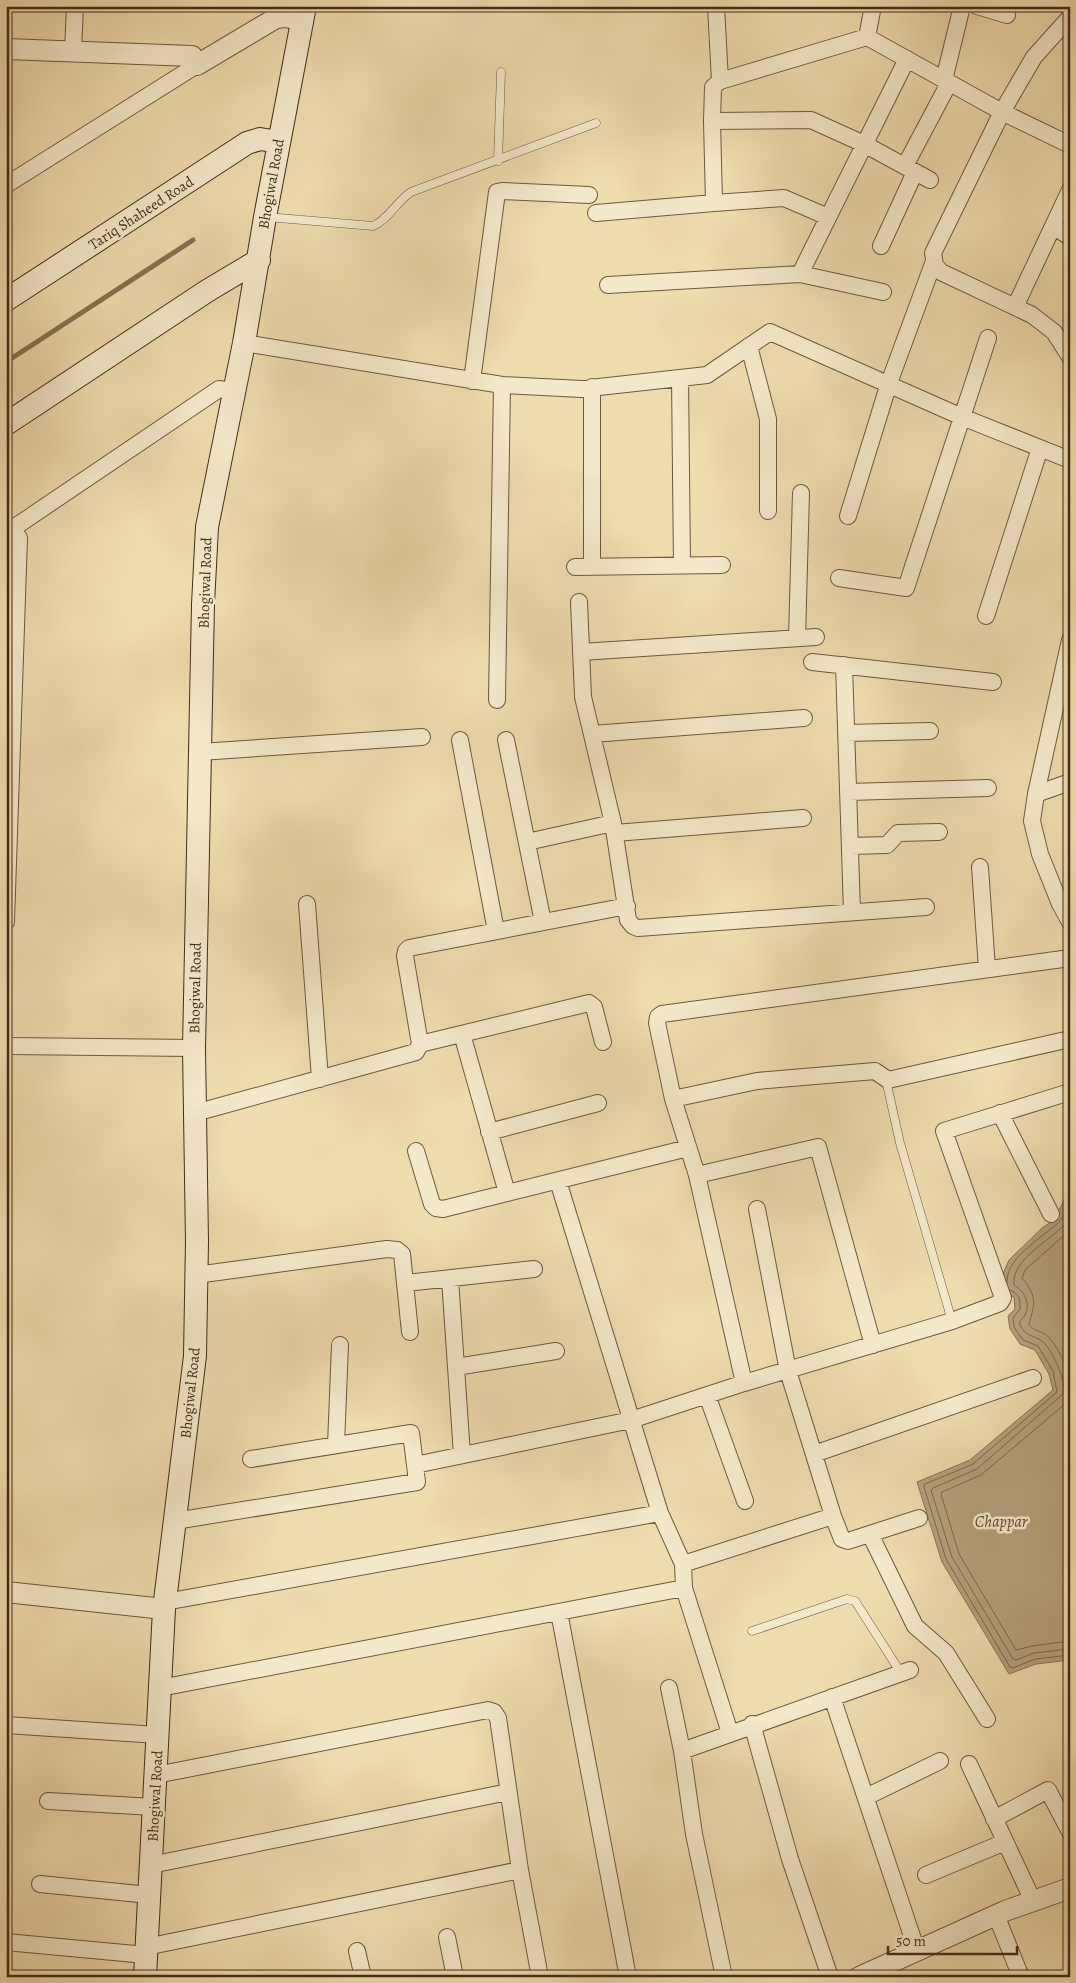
<svg xmlns="http://www.w3.org/2000/svg" width="1076" height="1983" font-family="Alegreya,serif">
  <style>
    .water { fill: #b4a07b; stroke: #877253 }
    .lines { fill: none; stroke-linecap: round; stroke-linejoin: round }
    .shore { stroke: #7c664a; stroke-width: 1 }
    .stream { stroke: #877253; stroke-width: 5 }
    .service-casing { stroke: #6e583e; stroke-width: 9 }
    .minor-casing { stroke: #6e583e; stroke-width: 18 }
    .tertiary-casing { stroke: #6e583e; stroke-width: 22 }
    .secondary-casing { stroke: #432c18; stroke-width: 24 }
    .service { stroke: #f4e8ca; stroke-width: 8 }
    .minor { stroke: #f4e8ca; stroke-width: 16 }
    .tertiary { stroke: #f4e8ca; stroke-width: 20 }
    .secondary { stroke: #f4e8ca; stroke-width: 22 }
    .labels { text-anchor: middle; stroke-width: 5; stroke-linejoin: round; paint-order: stroke }
    .street-label { font-size: 15px; fill: #432c18; stroke: #f4e8ca }
    .water-label { font-size: 16px; font-style: italic; fill: #5f4931; stroke: #f4e8ca }
  </style>
  <rect width="100%" height="100%" fill="#eedbae"/>
  <filter id="stains"><feTurbulence type="fractalNoise" baseFrequency=".004" numOctaves="4"/><feColorMatrix values="0 0 0 0 .2 0 0 0 0 .09 0 0 0 0 .02 0 0 0 .5 -.17"/></filter>
  <radialGradient id="worn" r=".72"><stop offset=".6" stop-color="#630" stop-opacity="0"/><stop offset="1" stop-color="#630" stop-opacity=".3"/></radialGradient>
  <!-- water -->
  <path class="water" d="M1070,1195V1660L1036,1664L1009,1674L942,1562L917,1482L970,1460L1053,1390L1049,1374L1035,1350L1020,1344L1010,1329L1008,1316L1015,1309L1014,1297L1009,1295L1002,1276L1009,1260L1042,1228L1054,1220L1066,1196Z"/>
  <g class="lines">
    <!-- shore -->
    <path class="shore" d="M1070,1215C1067,1219 1065,1225 1061,1228C1047,1242 1011,1261 1014,1285C1024,1290 1031,1304 1025,1315C1023,1319 1019,1319 1020,1325C1025,1336 1033,1335 1042,1341C1052,1349 1067,1381 1063,1394L977,1469L933,1488L931,1490L952,1557L1013,1659L1016,1660L1034,1653L1070,1649
      M1070,1230L1025,1270L1022,1278C1037,1296 1035,1303 1029,1324C1033,1331 1039,1330 1045,1334C1056,1342 1067,1366 1070,1379
      M1007,1282C1006,1258 1040,1239 1057,1224C1063,1219 1066,1208 1070,1200
      M1010,1290C1020,1294 1020,1300 1020,1309L1013,1318L1014,1327L1023,1340L1038,1346L1053,1371L1057,1392L973,1464L925,1484L924,1487L946,1559L1010,1667L1013,1668L1035,1659L1070,1655
      M1070,1398L1065,1404L981,1475L942,1492L941,1494L959,1554L1016,1650L1032,1646L1070,1641"/>
    <!-- stream -->
    <path class="stream" d="M6,362L193,240"/>
    <!-- service casing -->
    <g class="service-casing">
      <path id="service" d="M498,161L501,72
        M267,217L373,226C388,220 397,201 411,192L596,123
        M886,1080L900,1143L952,1321
        M752,1631L847,1599L855,1601L901,1673"/>
    </g>
    <!-- minor casing -->
    <g class="minor-casing">
      <path id="minor" d="M716,6L720,81
        M977,6L1007,15
        M1070,17L1034,57L1002,112L933,253L935,265L941,272L1032,315L1054,332L1070,357
        M867,37L873,6
        M73,51L75,6
        M944,80L962,6
        M712,121L811,120L864,144L930,180
        M905,166L949,83
        M6,185L197,65
        M596,213L714,203
        M828,217L784,198L714,203L712,121L713,87L720,81L867,37L1002,112L1070,145
        M1054,227L1070,237
        M881,246L915,172
        M800,274L907,59
        M608,285L800,274L883,292
        M1015,307L1070,190
        M244,343L502,385L581,389L707,375L770,332L962,417L1070,460
        M749,346L768,419V511
        M680,378L682,566
        M472,381L497,192L502,191L589,195
        M848,516L889,383L934,261
        M6,533L219,389L234,391
        M575,567L722,565
        M592,567V387
        M839,578L906,588L988,338
        M579,602L583,697L613,823
        M986,616L1040,448
        M797,638L801,493
        M1070,640L1036,794L1032,821L1040,854L1060,904L1070,922
        M581,652L816,637
        M812,662L993,682
        M844,665L852,912
        M497,700L502,385
        M846,733L930,731
        M592,734L804,718
        M460,740L496,931
        M506,740L543,922
        M200,752L422,737
        M848,792L988,788
        M1036,794L1070,782
        M615,833L803,818
        M527,842L613,823L628,920L633,926L638,928L926,907
        M850,846L887,845L898,833L939,832
        M980,867L987,969
        M307,904L320,1079
        M6,922L19,538L13,529
        M462,1034L507,1193
        M420,1044L589,1003L594,1007L603,1042
        M6,1046L194,1048
        M673,1099L757,1081L875,1071L888,1080L1070,1039
        M195,1113L416,1052L420,1044L405,956L406,951L409,948L627,906
        M1000,1113L1051,1214
        M489,1132L598,1103
        M416,1151L432,1204L436,1208L443,1209L688,1148
        M697,1175L818,1147L873,1345
        M558,1181L660,1513L683,1564L684,1588L730,1733
        M196,1275L387,1249L397,1250L402,1254L410,1332
        M450,1279L462,1455
        M406,1283L534,1269
        M456,1367L556,1351
        M744,1383L697,1175L673,1099L657,1023L658,1017L662,1014L1070,958
        M707,1395L745,1501
        M336,1445L340,1345
        M814,1454L1033,1378
        M251,1459L411,1433L415,1465
        M833,1516L842,1539L848,1541L919,1518
        M175,1521L417,1482L415,1465L631,1420L744,1383L952,1321L1000,1303L1003,1298L944,1131L1070,1092
        M870,1534L915,1626L946,1653L987,1719
        M683,1564L833,1516L788,1371L757,1209
        M165,1602L660,1513
        M559,1612L628,1977
        M160,1688L684,1588
        M669,1688L682,1751L694,1834L724,1977
        M832,1697L917,1951
        M752,1724L790,1859L830,1977
        M6,1725L158,1735
        M682,1751L910,1670
        M969,1764L1033,1901
        M156,1775L488,1710L494,1712L498,1718L520,1870L540,1977
        M866,1797L940,1761
        M48,1801L154,1807
        M994,1819L1048,1790L1070,1832
        M151,1865L508,1792
        M926,1875L1005,1842
        M40,1884L149,1895
        M996,1915L1021,1977
        M447,1937L455,1977
        M6,1942L146,1955
        M146,1947L520,1870
        M357,1951L363,1977"/>
    </g>
    <!-- tertiary casing -->
    <g class="tertiary-casing">
      <path id="tertiary" d="M6,49L192,56L197,65L276,18L285,17L302,20
        M6,1592L164,1609
        M859,1977L1005,1911L1070,1888"/>
    </g>
    <!-- secondary casing -->
    <g class="secondary-casing">
      <path id="secondary" d="M6,300L247,143L260,139L279,142
        M6,424L207,291L259,260
        M145,1977L164,1609L195,1356L197,1242L194,1048L203,604L207,527L244,343L265,217L305,6"/>
    </g>
    <!-- service -->
    <use href="#service" class="service"/>
    <!-- minor -->
    <use href="#minor" class="minor"/>
    <!-- tertiary -->
    <use href="#tertiary" class="tertiary"/>
    <!-- secondary -->
    <use href="#secondary" class="secondary"/>
  </g>
  <g class="labels">
    <!-- street labels -->
    <g class="street-label">
      <text transform="translate(271 184) rotate(-80)" y="5">Bhogiwal Road</text>
      <text transform="translate(141 213) rotate(-33)" y="5">Tariq Shaheed Road</text>
      <text transform="translate(205 583) rotate(-88)" y="5">Bhogiwal Road</text>
      <text transform="translate(195 988) rotate(-89)" y="5">Bhogiwal Road</text>
      <text transform="translate(190 1393) rotate(-84)" y="5">Bhogiwal Road</text>
      <text transform="translate(155 1796) rotate(-87)" y="5">Bhogiwal Road</text>
    </g>
    <!-- water labels -->
    <g class="water-label">
      <text x="1001" y="1527">Chappar</text>
    </g>
  </g>
  <!-- margin -->
  <rect width="1076" height="1983" fill="none" stroke="#eedbae" stroke-width="25"/>
  <rect x="8" y="8" width="1061" height="1968" fill="none" stroke="#432c18" stroke-width="2.5"/>
  <rect x="12" y="12" width="1051" height="1958" fill="none" stroke="#432c18"/>
  <!-- scale -->
  <path d="M888 1946v8h129v-8" fill="none" stroke="#432c18" stroke-width="2.5"/>
  <text x="896" y="1946" font-size="15" fill="#432c18" stroke="#f4e8ca" stroke-width="4" paint-order="stroke">50 m</text>
  <rect width="100%" height="100%" filter="url(#stains)"/>
  <rect width="100%" height="100%" fill="url(#worn)"/>
</svg>
